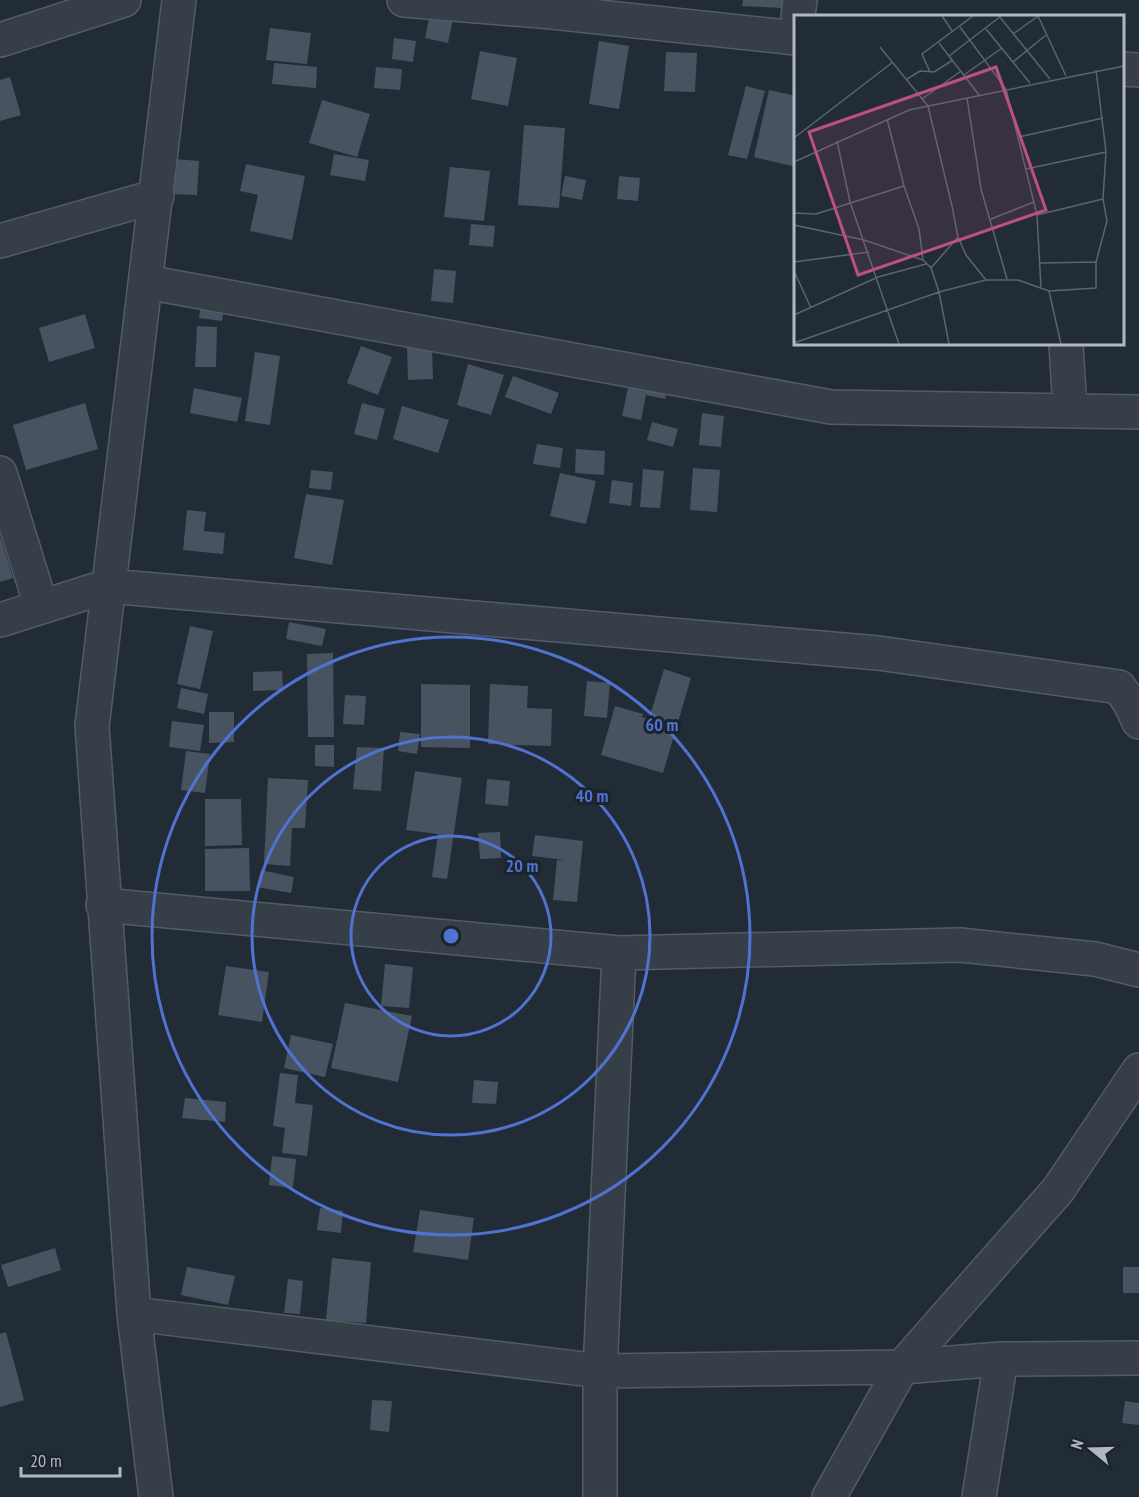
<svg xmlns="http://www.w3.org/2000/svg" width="1139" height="1497" font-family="'PT Sans Narrow',sans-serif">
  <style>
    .building { fill: #485361 }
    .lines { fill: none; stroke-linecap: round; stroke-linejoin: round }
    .minor-casing { stroke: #535b66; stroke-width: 36 }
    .minor { stroke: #363e48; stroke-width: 33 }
    .ring { fill: none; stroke: #5073d1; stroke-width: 3 }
    .inset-road { fill: none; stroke: #5b646f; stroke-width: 1.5 }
    .view { fill: #bc5080; fill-opacity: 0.15; stroke: #bc5080; stroke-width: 3 }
    .inset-edge { fill: none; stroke: #b0b8c4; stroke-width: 3 }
    .centre { fill: #5073d1; stroke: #1b232d; stroke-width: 3 }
    .ring-label { font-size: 18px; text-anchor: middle; font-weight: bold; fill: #5073d1; stroke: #1b232d; stroke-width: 6; stroke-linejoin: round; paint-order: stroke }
  </style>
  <rect width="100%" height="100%" fill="#222c37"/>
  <!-- building -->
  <path class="building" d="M743,0H783L782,8L742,6Z
    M430,14L453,19L448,43L425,38Z
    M270,28L311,33L307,64L266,60Z
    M394,38L416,41L413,62L392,59Z
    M599,41L629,46L619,109L589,104Z
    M480,51L517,58L508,106L471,99Z
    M666,52L697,53L695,92L664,91Z
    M274,63L317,67L316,88L272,84Z
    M376,67L402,69L400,90L374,88Z
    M10,77L21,115L0,121V80Z
    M746,86L765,91L747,159L728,155Z
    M769,90L796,96V167L754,157Z
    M322,100L370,114L357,157L309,143Z
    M524,125L565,128L559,208L518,205Z
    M334,154L369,160L365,181L330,175Z
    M174,159L199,161L197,195L172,194Z
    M246,164L305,176L292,240L250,231L258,195L240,191Z
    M450,167L490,171L484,221L444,217Z
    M565,176L586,180L582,200L561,196Z
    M619,176L640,178L638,201L617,199Z
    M471,224L495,226L493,247L469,245Z
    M434,269L456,271L453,303L431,301Z
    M202,295L225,297L222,321L199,318Z
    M85,314L95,348L49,362L39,328Z
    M197,326L217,327L216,367H195Z
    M361,346L392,357L378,395L347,383Z
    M432,346L433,379L408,380L407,347Z
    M255,352L280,356L270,425L245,421Z
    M468,364L504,375L491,415L457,405Z
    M631,374L669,382L665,399L646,395L641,420L622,416Z
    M513,376L559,393L551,414L505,397Z
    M194,388L242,398L237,422L190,413Z
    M85,403L98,449L26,470L13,425Z
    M362,403L385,409L377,440L354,434Z
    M402,406L449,420L438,453L393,439Z
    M702,413L724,416L721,447L699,445Z
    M652,422L678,429L673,447L647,440Z
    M537,444L563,448L560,468L533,464Z
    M576,449L605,451L604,475L575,473Z
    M693,468L720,470L717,512L690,510Z
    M643,469L664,471L660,508L640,507Z
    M311,470L333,472L331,490L309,488Z
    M560,473L596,481L586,524L550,516Z
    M612,480L633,483L631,506L609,503Z
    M306,494L344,500L332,565L294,558Z
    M187,510L206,512L204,531L225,533L223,554L183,550Z
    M0,536L13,578L0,582Z
    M289,622L326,629L322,646L286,639Z
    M190,626L213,631L200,689L177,684Z
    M333,653L334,737H308L307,654Z
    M664,669L691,678L663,773L601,755L615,706L643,714L642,717L649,719Z
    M282,671L283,690L253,691V672Z
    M587,681L610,683L607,718L584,716Z
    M421,684L470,685V748L421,747Z
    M490,684L528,686L527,708L552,709L551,746L488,744Z
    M181,688L208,694L204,714L177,708Z
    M345,695L366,696L364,725L343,724Z
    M209,712H234V742L209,743Z
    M172,721L204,725L200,751L169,747Z
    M400,732L420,734L417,754L398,751Z
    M315,745H334V767L315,766Z
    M357,747L384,748L381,791L353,789Z
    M186,751L210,754L205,793L181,790Z
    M415,771L462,778L447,879L432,877L438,834L406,830Z
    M268,778L308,780L305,828H292L290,866L264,864Z
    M487,779L510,781L508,806L485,804Z
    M205,799H241L242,845L205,846Z
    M500,832L501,858L480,859L478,833Z
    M535,835L583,841L577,902L553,900L557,860H565L532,856Z
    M249,848L250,891H205V849Z
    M261,870L294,877L291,893L257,887Z
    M385,964L413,967L409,1008L381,1006Z
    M226,966L269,972L262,1022L218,1015Z
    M345,1003L412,1016L398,1082L331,1068Z
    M291,1035L333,1044L325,1077L284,1068Z
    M280,1073L298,1075L295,1103L313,1105L307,1156L282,1153L285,1128L273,1126Z
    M474,1080L498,1082L496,1104L472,1103Z
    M185,1098L226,1102L225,1122L182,1118Z
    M272,1156L296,1159L293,1188L269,1185Z
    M320,1208L343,1211L341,1233L317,1230Z
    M420,1210L474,1218L468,1260L413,1252Z
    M55,1248L61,1270L8,1287L1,1265Z
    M332,1258L371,1262L366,1323L326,1320Z
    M187,1267L235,1276L228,1305L181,1295Z
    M1123,1267H1139V1293H1123Z
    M288,1279L303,1281L300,1314L284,1313Z
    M6,1332L24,1400L0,1407V1334Z
    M372,1400L392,1401L389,1432L370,1430Z
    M1125,1401L1139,1403V1425L1122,1423Z"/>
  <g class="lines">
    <!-- minor casing -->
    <g class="minor-casing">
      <path id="minor" d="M404,0L552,12L796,38
        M798,16L800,0
        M0,40L124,0
        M1122,69L1139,70
        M0,241L157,196
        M146,282L831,407L1139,412
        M1066,344L1070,410
        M0,473L41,606
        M0,620L108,586L878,653L1119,687L1130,703L1139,722
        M103,905L619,953L960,945L1095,959L1139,970
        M134,1314L600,1371L902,1367L1001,1359L1139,1358
        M156,1497L134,1314L92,726L179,0
        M600,1497V1371L619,953
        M829,1497L902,1367L1058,1190L1139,1070
        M979,1497L1001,1359"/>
    </g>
    <!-- minor -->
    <use href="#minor" class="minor"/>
  </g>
  <!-- distance rings -->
  <g class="ring">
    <circle cx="451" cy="936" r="100"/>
    <circle cx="451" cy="936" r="199"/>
    <circle cx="451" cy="936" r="299"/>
  </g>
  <!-- overview -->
  <g transform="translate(794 15)">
    <rect width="330" height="330" fill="#222c37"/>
    <path class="inset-road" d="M148,1L159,17M205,1L256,64M244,1L272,61M166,12L212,74L243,200L247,273M192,14L236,68M219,19L244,1M145,28L185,80M86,32L134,91L158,191L164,222L137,253M155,41L207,1M219,47L252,20M136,57L128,39L179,1M170,60L208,33M113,64L126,56L140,57L159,45M173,83L187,174L213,264M128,84L167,56M93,104L110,171L125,214L129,245M225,122L309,103M0,123L99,47M43,126L56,187L105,329M0,147L115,95L330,51M232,154L312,137M0,198L22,199L110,171M243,200L309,184M197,204L240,187M0,210L70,225L129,245L137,253L145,277L155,329M164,222L172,240L192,265M0,247L75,237M246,248L302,247M0,256L17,293M255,276L267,329M0,300L84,262L132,249M0,328L145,277L192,265H224L255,276L302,273V247L313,206L309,184L312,137L302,55"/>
    <path class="view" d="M202,52L252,195L64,260L15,117Z"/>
    <rect width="330" height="330" class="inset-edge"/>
  </g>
  <circle cx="451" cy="936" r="9" class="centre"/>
  <g class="ring-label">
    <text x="662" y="731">60 m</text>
    <text x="592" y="802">40 m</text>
    <text x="522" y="872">20 m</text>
  </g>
  <!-- north arrow -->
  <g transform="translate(1091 1449) rotate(289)" stroke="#1b232d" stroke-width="4.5" paint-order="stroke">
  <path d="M0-4.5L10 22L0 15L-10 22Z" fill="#b0b8c4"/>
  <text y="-9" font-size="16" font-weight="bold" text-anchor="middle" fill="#b0b8c4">N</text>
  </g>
  <!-- scale -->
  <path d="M21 1467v9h99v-9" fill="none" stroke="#b0b8c4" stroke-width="3"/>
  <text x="30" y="1467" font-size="18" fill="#b0b8c4" stroke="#1b232d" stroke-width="4.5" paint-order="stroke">20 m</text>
</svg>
